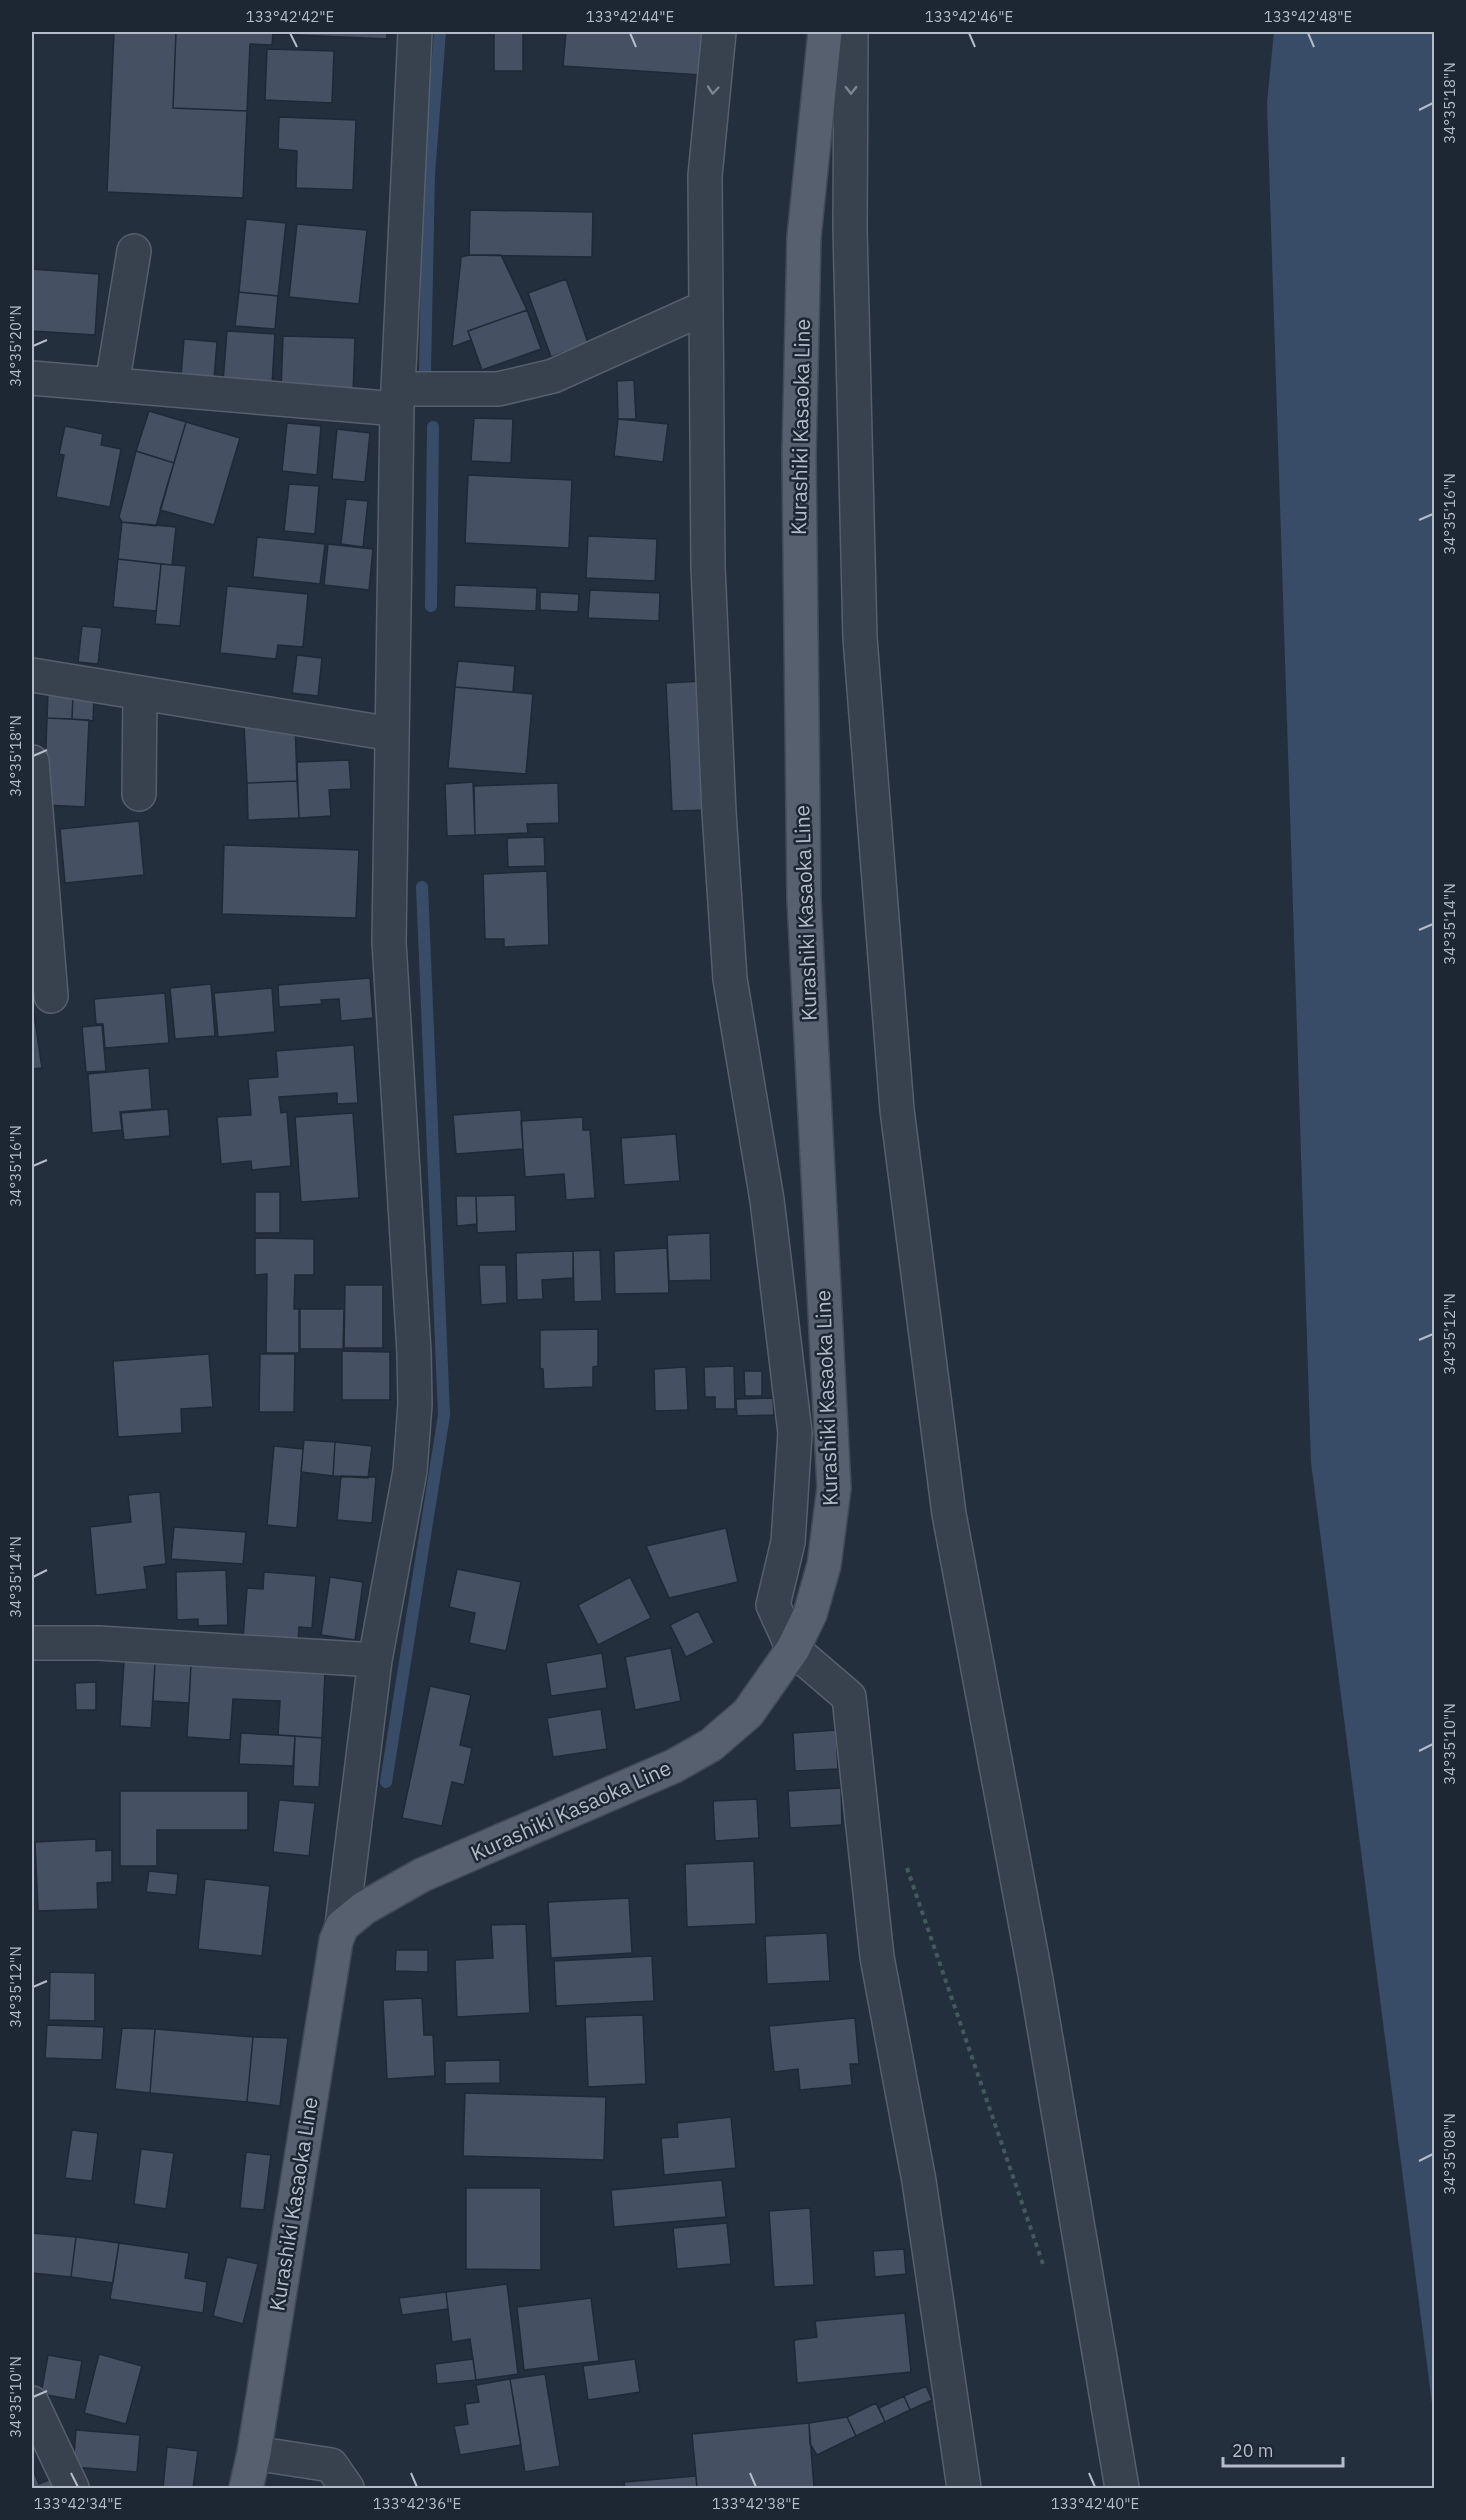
<svg xmlns="http://www.w3.org/2000/svg" width="1466" height="2520" font-family="'IBM Plex Sans',sans-serif">
  <style>
    .water { fill: #394c67 }
    .lines { fill: none; stroke-linecap: round; stroke-linejoin: round }
    .stream { stroke: #394c67; stroke-width: 12 }
    .building { fill: #455162; stroke: #1f2835; stroke-width: 1.5 }
    .minor-casing { stroke: #565f6c; stroke-width: 36 }
    .major-casing { stroke: #414a57; stroke-width: 36 }
    .path { stroke: #44595c; stroke-width: 4; stroke-dasharray: 4.5 4.5; stroke-linecap: butt }
    .minor { stroke: #38414e; stroke-width: 33 }
    .major { stroke: #56606e; stroke-width: 33 }
    .oneway { stroke: #7c8592 }
    .ticks { fill: none; stroke: #b4bcc9; stroke-width: 2 }
    .labels { text-anchor: middle; stroke-width: 5; stroke-linejoin: round; paint-order: stroke }
    .street-label { font-size: 21px; fill: #b4bcc9; stroke: #1d2633 }
    .neatline { fill: none; stroke: #b4bcc9; stroke-width: 2 }
    .ticks-label { font-size: 15px; text-anchor: middle; fill: #b4bcc9 }
  </style>
  <rect width="100%" height="100%" fill="#242f3e"/>
  <!-- water -->
  <path class="water" d="M1274,32H1434V2419L1311,1462L1267,103Z"/>
  <g class="lines">
    <!-- stream -->
    <path class="stream" d="M425,371L429,174L440,32
      M431,606L433,427
      M386,1782L444,1415L422,887"/>
  </g>
  <!-- building -->
  <path class="building" d="M114,32H176L173,108L247,111L243,198L107,192Z
    M176,32H273L272,45L250,44L247,111L173,108Z
    M273,32H387V39L273,34Z
    M494,32H523V71H494Z
    M566,32H704L701,75L563,66Z
    M267,49L334,51L332,103L265,100Z
    M279,117L356,120L353,190L296,188L297,151L278,149Z
    M470,210L593,212L592,257L469,255Z
    M246,219L286,223L278,296L239,292Z
    M297,224L367,230L359,304L289,297Z
    M469,255H501L527,310L468,331L471,340L452,347L461,257Z
    M32,269L99,274L95,335L32,331Z
    M566,279L588,343L551,357L528,293Z
    M239,292L278,296L275,329L235,326Z
    M527,310L541,349L482,370L468,331Z
    M227,331L275,334L272,385L223,382Z
    M283,336L355,338L353,393L281,390Z
    M184,339L217,342L214,379L181,376Z
    M634,380L636,419H618L617,381Z
    M149,411L186,422L174,463L136,451Z
    M474,418L513,419L511,463L471,461Z
    M618,419L668,424L663,462L614,456Z
    M186,422L240,438L214,525L160,510Z
    M287,423L321,426L317,475L282,471Z
    M65,426L103,434L101,445L121,449L110,507L56,497L64,455L59,454Z
    M337,429L370,433L365,482L332,479Z
    M136,451L174,463L156,526L122,522L119,517Z
    M468,475L572,480L569,548L465,543Z
    M289,484L319,486L315,534L284,531Z
    M346,499L368,501L363,547L341,544Z
    M122,522L176,527L172,565L118,559Z
    M588,536L657,539L655,581L586,578Z
    M257,537L325,544L320,584L253,577Z
    M328,544L373,549L369,590L324,585Z
    M118,559L161,564L156,611L113,607Z
    M161,564L186,566L180,626L155,624Z
    M455,585L537,588L536,611L454,607Z
    M227,586L308,594L303,647L278,645L276,659L220,653Z
    M590,590L660,593L659,621L588,618Z
    M540,592L579,594L578,612L540,610Z
    M82,626L102,628L98,664L78,662Z
    M297,655L322,658L318,696L292,693Z
    M458,661L515,666L513,692L455,687Z
    M703,681L709,810L672,811L666,683Z
    M455,687L533,694L526,774L448,768Z
    M48,693L73,694L72,719L47,718Z
    M73,694L94,696L93,721L72,719Z
    M47,718L89,720L85,807L44,805Z
    M295,722L297,781L247,783L244,724Z
    M349,760L351,789L329,790L331,816L299,818L297,762Z
    M297,781L299,818L248,820L247,783Z
    M473,782L475,835L447,836L445,784Z
    M558,783L559,823L527,824L528,833L475,835L474,786Z
    M139,821L144,875L65,883L60,829Z
    M544,837L545,866L508,867L507,838Z
    M224,845L359,850L356,918L222,914Z
    M547,871L549,945L504,947V939H485L483,874Z
    M370,978L373,1018L341,1021L339,999L321,1000L322,1004L279,1007L278,985Z
    M211,984L215,1036L175,1039L170,988Z
    M272,988L275,1032L218,1037L214,993Z
    M165,993L169,1043L105,1048L103,1024H96L94,999Z
    M32,1007H33L42,1068L32,1069Z
    M102,1025L106,1071L86,1072L82,1027Z
    M354,1045L358,1103L337,1104V1093L279,1097L281,1113L287,1112L291,1166L252,1170L251,1161L221,1164L217,1117L251,1115L248,1079L278,1077L276,1051Z
    M149,1068L152,1109L120,1112L122,1130L92,1133L88,1074Z
    M168,1109L170,1136L124,1140L121,1113Z
    M521,1110L523,1149L456,1154L453,1115Z
    M353,1113L359,1198L301,1202L295,1117Z
    M583,1117V1130H590L595,1198L566,1200L564,1174L525,1177L521,1121Z
    M676,1134L680,1181L624,1185L621,1138Z
    M255,1192H280V1233H255Z
    M515,1195L516,1231L477,1233L476,1196Z
    M456,1196H476L477,1224L457,1226Z
    M710,1233L711,1280L669,1281L667,1235Z
    M255,1238L314,1239V1275H295L294,1309H299V1353H266L267,1274L255,1275Z
    M667,1248L669,1293L615,1294L614,1251Z
    M600,1250L602,1301L574,1302L573,1251Z
    M573,1251V1278L542,1280L543,1299L517,1300L516,1253Z
    M479,1265H506L507,1303L481,1305Z
    M345,1285H383V1348H344Z
    M300,1309H344L343,1349H300Z
    M598,1329V1366L593,1367V1387L544,1389L543,1369L540,1368V1330Z
    M342,1351L390,1352V1400H342Z
    M209,1354L213,1407L181,1409L182,1433L118,1437L113,1361Z
    M260,1354H295L294,1412H259Z
    M734,1366L735,1409H715V1397H705L704,1367Z
    M686,1367L688,1410L655,1411L654,1369Z
    M744,1371H762V1396H745Z
    M773,1398L774,1415L737,1416L736,1399Z
    M304,1440L335,1442L333,1476L301,1472Z
    M335,1442L372,1446L368,1478L333,1476Z
    M274,1446L303,1449L297,1528L267,1525Z
    M341,1476L376,1477L372,1523L337,1520Z
    M160,1492L166,1564L144,1567L147,1589L96,1595L90,1527L131,1522L128,1495Z
    M174,1527L246,1532L243,1564L171,1559Z
    M726,1528L738,1582L669,1598L646,1546Z
    M457,1569L521,1582L506,1651L469,1643L475,1613L449,1607Z
    M226,1570L228,1625L198,1626V1619L177,1620L176,1572Z
    M264,1572L316,1576L312,1628L299,1627L298,1642L243,1638L247,1588L263,1589Z
    M330,1577L363,1582L355,1640L321,1635Z
    M630,1577L651,1618L598,1645L578,1605Z
    M698,1611L714,1643L686,1657L670,1625Z
    M671,1648L681,1701L635,1710L625,1657Z
    M602,1653L607,1688L551,1696L546,1663Z
    M124,1661L155,1663L151,1728L120,1726Z
    M155,1663L191,1665L189,1703L153,1701Z
    M191,1665L325,1672L322,1738L278,1735L280,1701L233,1699L230,1740L187,1737Z
    M96,1682V1710H76L75,1683Z
    M430,1686L471,1695L460,1745L472,1748L464,1785L452,1782L442,1826L402,1818Z
    M601,1709L607,1749L553,1757L547,1718Z
    M836,1730L838,1769L795,1771L793,1733Z
    M241,1733L295,1736L293,1766L239,1764Z
    M295,1736L322,1738L319,1787L293,1786Z
    M841,1788L842,1825L790,1828L788,1791Z
    M120,1791H248V1830H157V1866H120Z
    M757,1799L759,1838L715,1841L713,1801Z
    M279,1800L315,1803L309,1856L273,1852Z
    M96,1839V1851L112,1850V1882L97,1883L98,1909L38,1911L35,1842Z
    M754,1861L756,1924L687,1927L685,1864Z
    M149,1871L178,1874L176,1895L146,1892Z
    M205,1879L270,1886L262,1956L198,1949Z
    M629,1898L632,1953L551,1958L548,1902Z
    M526,1924L530,2013L457,2017L455,1960L493,1958L491,1925Z
    M827,1933L830,1981L767,1984L765,1936Z
    M396,1950H428V1972L395,1971Z
    M652,1956L654,2001L556,2006L554,1961Z
    M50,1972L95,1973V2021L49,2020Z
    M422,1998L424,2035H433L435,2076L387,2079L383,2000Z
    M643,2015L646,2084L588,2087L585,2017Z
    M855,2018L859,2064H850L852,2085L800,2090L798,2069L774,2072L769,2026Z
    M47,2025L104,2027L102,2060L45,2058Z
    M122,2028L155,2029L150,2093L115,2089Z
    M155,2029L253,2037L247,2102L150,2093Z
    M253,2037L288,2038L280,2106L247,2102Z
    M500,2060V2083L445,2084V2061Z
    M465,2093L606,2097L604,2160L463,2156Z
    M731,2117L736,2168L664,2175L661,2138L678,2137L677,2123Z
    M72,2130L98,2133L92,2181L65,2178Z
    M141,2149L174,2153L166,2209L134,2204Z
    M246,2152L271,2155L264,2210L240,2208Z
    M722,2180L726,2217L614,2227L611,2190Z
    M466,2188H541V2270L466,2269Z
    M810,2208L814,2285L774,2287L769,2211Z
    M727,2223L731,2264L677,2269L673,2228Z
    M32,2233L76,2237L71,2277L32,2273Z
    M76,2237L119,2243L113,2283L71,2277Z
    M119,2243L189,2253L185,2278L207,2282L203,2313L110,2299Z
    M904,2249L906,2274L875,2277L873,2251Z
    M227,2257L258,2264L243,2324L213,2316Z
    M507,2284L518,2374L476,2380L470,2339L452,2342L446,2292Z
    M446,2292L448,2309L402,2315L399,2298Z
    M591,2298L599,2361L524,2370L517,2307Z
    M905,2313L911,2372L797,2383L794,2340L817,2337L815,2321Z
    M99,2354L142,2366L126,2424L84,2413Z
    M48,2355L82,2361L75,2400L41,2394Z
    M473,2359L476,2380L437,2384L435,2364Z
    M635,2359L640,2392L588,2400L583,2366Z
    M545,2374L560,2466L525,2472L510,2379Z
    M510,2379L521,2445L460,2455L454,2426L468,2424L465,2404L479,2402L476,2385Z
    M926,2386L932,2400L910,2410L904,2396Z
    M904,2396L910,2410L885,2422L879,2408Z
    M876,2403L885,2422L856,2436L847,2417Z
    M847,2417L856,2436L817,2455L810,2444L809,2423Z
    M809,2423L814,2488H697L692,2434Z
    M76,2430L140,2435L137,2472L73,2467Z
    M167,2447L198,2451L193,2488H163Z
    M32,2467L39,2484L58,2476L63,2488H32Z
    M696,2476L697,2488H625L624,2482Z"/>
  <g class="lines">
    <!-- minor casing -->
    <g class="minor-casing">
      <path id="minor" d="M719,32L705,176L708,567L719,812L730,979L767,1200L795,1433L788,1542L773,1605L793,1649L849,1697L877,1957L919,2181L964,2488
        M851,32L850,229L860,638L897,1110L949,1514L1035,1974L1122,2488
        M32,378L397,409
        M112,385L134,251
        M398,389H498L553,376L704,308
        M32,675L392,734
        M32,762L51,996
        M139,794L140,693
        M32,1643H98L375,1660
        M342,1926L375,1660L410,1471L415,1404L414,1352L389,942L397,409L415,32
        M32,2403L72,2488
        M254,2453L331,2465L347,2488"/>
    </g>
    <!-- major casing -->
    <g class="major-casing">
      <path id="major" d="M246,2488L254,2453L336,1941L342,1926L364,1908L422,1875L674,1766L711,1745L748,1713L793,1649L810,1614L824,1565L834,1488L804,899L799,456L804,237L825,32"/>
    </g>
    <!-- path -->
    <path class="path" d="M907,1868L1044,2267"/>
    <!-- minor -->
    <use href="#minor" class="minor"/>
    <!-- major -->
    <use href="#major" class="major"/>
  </g>
  <!-- one-way arrows -->
  <defs><path id="oneway-chevron" d="M-2-3.5L2.5 0L-2 3.5" fill="none" stroke-width="1.6" stroke-linecap="round" stroke-linejoin="round" transform="scale(1.5)"/></defs>
  <g class="oneway">
    <use href="#oneway-chevron" transform="translate(713 90) rotate(95)"/>
    <use href="#oneway-chevron" transform="translate(851 90) rotate(90)"/>
  </g>
  <!-- ticks -->
  <path class="ticks" d="M290,33L297,47M630,33L636,47M969,33L975,47M1308,33L1314,47M1419,110L1433,103M33,346L47,340M1419,520L1433,514M33,756L47,750M1419,930L1433,924M33,1166L47,1160M1419,1340L1433,1334M33,1577L47,1570M1419,1751L1433,1744M33,1987L47,1981M1419,2161L1433,2154M33,2397L47,2391M71,2473L78,2487M411,2473L417,2487M750,2473L756,2487M1089,2473L1095,2487"/>
  <g class="labels">
    <!-- street labels -->
    <g class="street-label">
      <text transform="translate(801 427) rotate(-89)" y="7">Kurashiki Kasaoka Line</text>
      <text transform="translate(806 913) rotate(-92)" y="7">Kurashiki Kasaoka Line</text>
      <text transform="translate(827 1398) rotate(-92)" y="7">Kurashiki Kasaoka Line</text>
      <text transform="translate(571 1811) rotate(-24)" y="7">Kurashiki Kasaoka Line</text>
      <text transform="translate(294 2204) rotate(-81)" y="7">Kurashiki Kasaoka Line</text>
    </g>
  </g>
  <!-- border -->
  <rect width="1466" height="2520" fill="none" stroke="#1d2633" stroke-width="66"/>
  <!-- scale -->
  <path d="M1223 2457v9h120v-9" fill="none" stroke="#b4bcc9" stroke-width="3"/>
  <text x="1232" y="2457" font-size="18" fill="#b4bcc9" stroke="#1d2633" stroke-width="4.5" paint-order="stroke">20 m</text>
  <rect x="33" y="33" width="1400" height="2454" class="neatline"/>
  <g class="ticks-label">
    <text x="290" y="22">133°42'42"E</text>
    <text x="630" y="22">133°42'44"E</text>
    <text x="969" y="22">133°42'46"E</text>
    <text x="1308" y="22">133°42'48"E</text>
    <text transform="translate(1450 103) rotate(-90)" y="5">34°35'18"N</text>
    <text transform="translate(16 346) rotate(-90)" y="5">34°35'20"N</text>
    <text transform="translate(1450 514) rotate(-90)" y="5">34°35'16"N</text>
    <text transform="translate(16 756) rotate(-90)" y="5">34°35'18"N</text>
    <text transform="translate(1450 924) rotate(-90)" y="5">34°35'14"N</text>
    <text transform="translate(16 1166) rotate(-90)" y="5">34°35'16"N</text>
    <text transform="translate(1450 1334) rotate(-90)" y="5">34°35'12"N</text>
    <text transform="translate(16 1577) rotate(-90)" y="5">34°35'14"N</text>
    <text transform="translate(1450 1744) rotate(-90)" y="5">34°35'10"N</text>
    <text transform="translate(16 1987) rotate(-90)" y="5">34°35'12"N</text>
    <text transform="translate(1450 2154) rotate(-90)" y="5">34°35'08"N</text>
    <text transform="translate(16 2397) rotate(-90)" y="5">34°35'10"N</text>
    <text x="78" y="2509">133°42'34"E</text>
    <text x="417" y="2509">133°42'36"E</text>
    <text x="756" y="2509">133°42'38"E</text>
    <text x="1095" y="2509">133°42'40"E</text>
  </g>
</svg>
